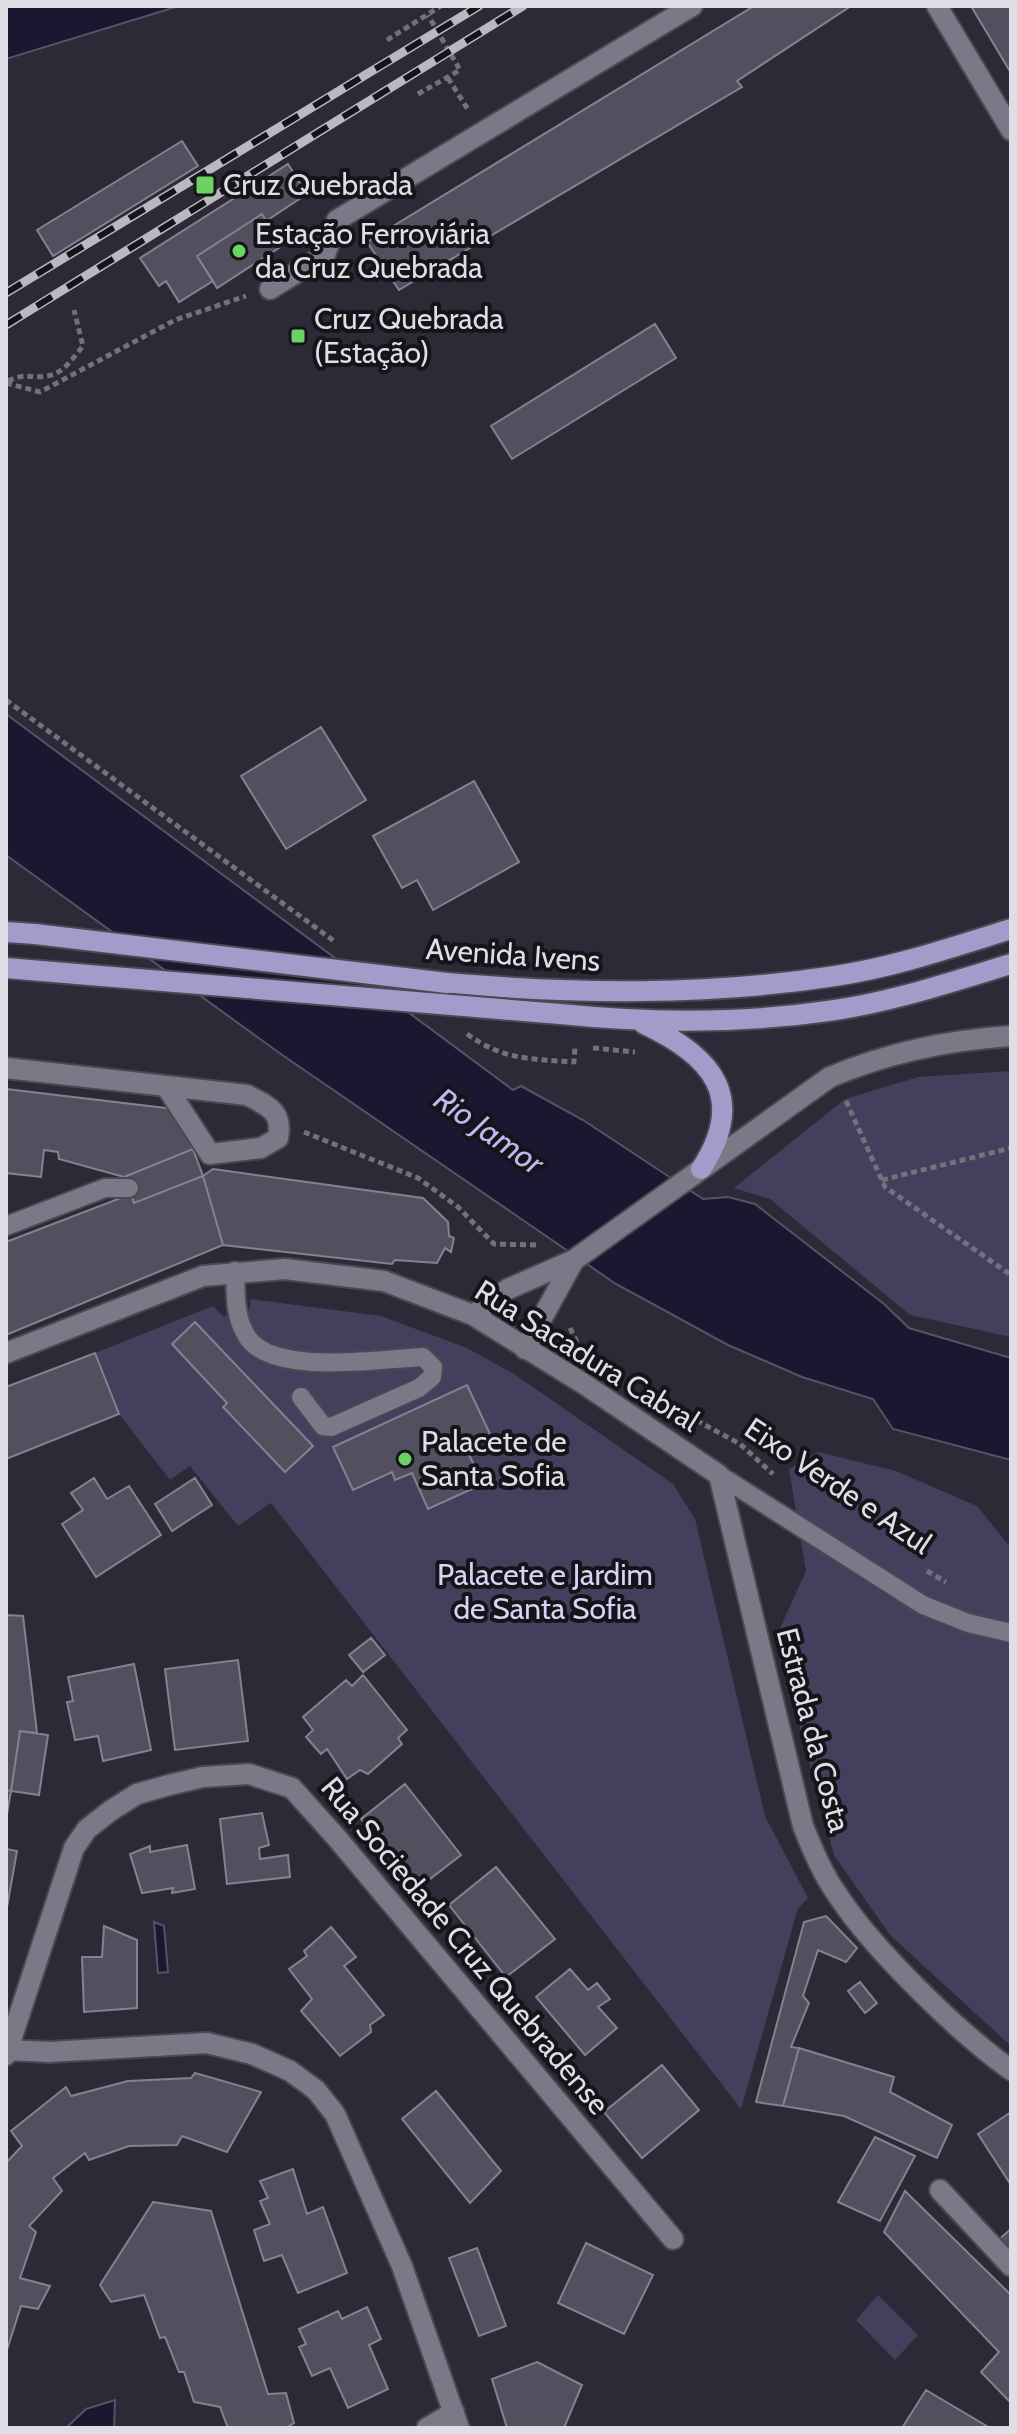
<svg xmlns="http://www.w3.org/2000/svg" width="1017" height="2434" font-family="Cabin,sans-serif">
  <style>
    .green { fill: #453f5d }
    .water { fill: #1c1631; stroke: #565267; stroke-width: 2 }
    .building { fill: #52505e; stroke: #848290; stroke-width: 2 }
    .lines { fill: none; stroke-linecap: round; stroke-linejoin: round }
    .lane-casing { stroke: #4a4851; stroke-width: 22 }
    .street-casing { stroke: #4a4851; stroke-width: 24 }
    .secondary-casing { stroke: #4a4851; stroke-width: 24 }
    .primary-casing { stroke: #4a4851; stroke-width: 24 }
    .path { stroke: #73717c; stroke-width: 5; stroke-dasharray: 6 4; stroke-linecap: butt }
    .lane { stroke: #7b7987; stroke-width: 18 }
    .street { stroke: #7b7987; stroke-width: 20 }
    .secondary { stroke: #7b7987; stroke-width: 20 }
    .primary { stroke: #a39bc9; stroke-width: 20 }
    .rail-casing { stroke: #bab8c1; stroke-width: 9 }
    .rail { stroke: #141419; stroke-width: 6; stroke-dasharray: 18; stroke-linecap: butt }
    .primary-bridge-casing { stroke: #4a4851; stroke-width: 24; stroke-linecap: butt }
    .primary-bridge { stroke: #a39bc9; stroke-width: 20 }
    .poi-dot { fill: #6ad363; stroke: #141419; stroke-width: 3 }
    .labels { text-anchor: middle; stroke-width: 8; stroke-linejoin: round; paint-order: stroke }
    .poi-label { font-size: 30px; fill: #dfdee6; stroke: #141419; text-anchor: start }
    .street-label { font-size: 30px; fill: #dfdee6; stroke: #141419 }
    .park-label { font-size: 30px; fill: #d8d3f6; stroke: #141419 }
    .water-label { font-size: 32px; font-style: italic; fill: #c0b6f0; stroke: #141419 }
  </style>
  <rect width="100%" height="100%" fill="#2c2a36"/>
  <!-- green -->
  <path class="green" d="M1011,1071V1337L910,1315L770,1199L734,1188L845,1099L918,1077Z
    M251,1299L381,1316L467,1348L514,1374L673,1484L695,1519L765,1816L808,1898L798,1908L741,2109L271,1503L238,1526L190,1466L170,1480L119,1414L95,1353L213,1306L223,1316L249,1310Z
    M818,1452L896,1471L977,1506L1011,1548V2046L890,1935L834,1855L776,1637L806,1571L789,1469Z
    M878,2295L918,2335L895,2360L856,2320Z"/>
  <!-- water -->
  <path class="water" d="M6,6H179L6,59Z
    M6,714L513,1090L521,1086L583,1120L703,1199L728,1197L755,1204L884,1304L909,1328L1011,1358V1460L893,1429L873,1399L802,1377L728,1345L616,1284L278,1052L6,855Z
    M154,1922L164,1926L168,1972L158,1973Z
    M115,2400L114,2428H66L86,2409Z"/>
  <!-- building -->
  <path class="building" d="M754,6H851L737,81L742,87L399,290L367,242Z
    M971,6H1011V73Z
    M182,141L198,166L53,256L37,230Z
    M288,164L307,194L266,221L262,214L197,256L213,281L179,302L166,281L159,286L140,258Z
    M262,214L282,246L217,288L197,256Z
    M655,324L676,358L512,459L491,426Z
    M321,727L366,800L286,849L241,776Z
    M474,781L519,862L433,910L417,880L402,888L373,836Z
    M6,1089L174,1109L193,1149L124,1177L59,1159L58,1152L44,1150L41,1177L6,1173Z
    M193,1149L203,1176L134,1203L124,1177Z
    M213,1169L423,1198L448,1222L449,1236L454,1238L451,1252L445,1248L437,1263L395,1260L392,1264L223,1245L203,1176Z
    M203,1176L223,1245L6,1335V1242L131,1194L134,1203Z
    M195,1322L313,1446L285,1472L223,1407L227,1403L172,1344Z
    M95,1353L119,1414L6,1459V1387Z
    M467,1385L490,1434L465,1446L483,1484L428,1509L412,1473L395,1480L392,1472L353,1490L333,1447Z
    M94,1478L107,1499L129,1486L161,1535L96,1577L62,1524L83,1510L71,1493Z
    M195,1478L212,1505L172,1531L155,1504Z
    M6,1615L23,1616L37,1733L20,1731L11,1791L6,1790Z
    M371,1638L385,1655L363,1672L349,1655Z
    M238,1660L248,1741L175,1750L165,1669Z
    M134,1664L151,1750L103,1761L98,1736L75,1740L67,1702L73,1701L68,1677Z
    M363,1675L407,1730L398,1738L402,1744L368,1774L360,1770L347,1779L327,1749L321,1754L306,1737L313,1730L303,1717L346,1680L352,1686Z
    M20,1731L48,1735L39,1795L11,1791Z
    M405,1784L461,1855L417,1889L361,1819Z
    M6,1790L11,1791L6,1820Z
    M262,1813L269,1845L259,1848L260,1859L288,1855L290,1877L227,1884L220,1819Z
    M187,1845L195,1889L172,1893L173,1888L142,1893L130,1854L150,1846V1852Z
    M6,1849L17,1851L6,1913Z
    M496,1867L555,1939L506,1977L449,1905Z
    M826,1916L857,1948L846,1962L818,1950L803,1996L809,2003L791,2047L799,2048L783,2106L756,2102L804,1922Z
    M104,1926L137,1940V2008L84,2012L82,1957H102Z
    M331,1927L356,1957L344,1966L384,2015L370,2025L371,2032L340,2056L301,2011L312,1999L289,1969L307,1956L304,1951Z
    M570,1969L588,1990L597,1983L610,1999L598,2007L617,2028L585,2055L536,1997Z
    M860,1982L877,2003L865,2013L848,1991Z
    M799,2048L894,2077L890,2092L952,2125L937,2158L844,2116L783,2106Z
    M662,2065L699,2110L642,2158L604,2112Z
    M195,2073L261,2092L227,2152L182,2136L177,2145L129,2146L89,2160L85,2153L53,2178L62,2191L29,2226L36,2232L20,2278L50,2286L38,2309L21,2306L6,2353V2163L22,2146L11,2131L66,2087L71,2096L128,2081L191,2078Z
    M436,2091L501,2171L470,2203L402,2119Z
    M1011,2112V2185L978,2134Z
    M875,2137L915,2156L880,2221L838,2202Z
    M293,2169L307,2214L323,2207L347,2273L298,2293L282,2255L264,2261L254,2230L270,2224L260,2201L268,2198L260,2181Z
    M905,2191L1011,2295V2403L981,2372L999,2352L884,2232Z
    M153,2202L211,2211L268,2394L286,2393L294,2423L286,2428H228L220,2407L194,2402L184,2372H179L165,2337L160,2338L144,2295L111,2302L100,2285Z
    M1011,2229V2255L998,2240Z
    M586,2243L653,2275L624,2334L558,2303Z
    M477,2248L506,2326L479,2336L449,2258Z
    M367,2307L381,2339L369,2345L388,2389L348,2408L330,2368L312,2376L299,2347L306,2344L299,2329L338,2311L342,2319Z
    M537,2362L582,2385L564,2428H507L492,2379Z
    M926,2390L990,2428H902Z"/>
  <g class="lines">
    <!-- lane casing -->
    <g class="lane-casing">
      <path id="lane" d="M6,1226L105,1188H129
        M235,1271C236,1294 234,1318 248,1338C274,1376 381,1359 423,1357L433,1367L432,1377L419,1388L331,1427L323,1426L301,1397
        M719,1475L923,1605L968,1623L1011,1633"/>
    </g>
    <!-- street casing -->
    <g class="street-casing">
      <path id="street" d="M937,6L1011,130
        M270,289L325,255L337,220L692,6
        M6,1068L247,1095C268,1106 283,1111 278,1138L261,1148L210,1154L166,1086
        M8,2050L49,2052L207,2043L252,2054L290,2071L316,2090L335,2114L402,2266L459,2428
        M6,2055L74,1848L87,1829L110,1811L137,1794L169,1785L203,1777L249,1774L292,1788L336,1837L673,2239
        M940,2190L1011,2266
        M427,2428L454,2412"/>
    </g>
    <!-- secondary casing -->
    <g class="secondary-casing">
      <path id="secondary" d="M473,1315L508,1289L574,1260L830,1077C890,1052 947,1040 1011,1036
        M525,1349L574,1260
        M6,1353L203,1276L285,1269L384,1281L473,1315L584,1384L719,1475L803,1826C813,1851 823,1875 839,1897C873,1949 960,2034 1011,2070"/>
    </g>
    <!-- primary casing -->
    <g class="primary-casing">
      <path id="primary" d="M6,932L35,934
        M6,968L77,974
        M447,983C576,994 706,996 835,976C895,967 953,947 1011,929
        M560,1014C649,1023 738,1024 828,1011C889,1003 951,982 1011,964
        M644,1024C712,1056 748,1097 701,1169"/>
    </g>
    <!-- path -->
    <path class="path" d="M387,40L441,6
      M448,78L469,111
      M418,94L460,70L428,15
      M8,381C27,372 30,379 47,376C63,374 74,357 83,346L74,310
      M6,383L40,392L175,320L246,296
      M6,700L334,941
      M467,1034C503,1060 531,1059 574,1062L575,1047
      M593,1048L635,1052
      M846,1101L885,1187L1011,1275
      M304,1132L418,1178L458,1207L494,1244L536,1245
      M882,1180L1011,1148
      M570,1328L580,1348
      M679,1411L740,1444L773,1474
      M927,1571L946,1582"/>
    <!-- lane -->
    <use href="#lane" class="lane"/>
    <!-- street -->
    <use href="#street" class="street"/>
    <!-- secondary -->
    <use href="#secondary" class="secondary"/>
    <!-- primary -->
    <use href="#primary" class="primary"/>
    <!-- rail casing -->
    <g class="rail-casing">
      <path id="rail" d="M6,293L479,6
        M6,325L523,6"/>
    </g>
    <!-- rail -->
    <use href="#rail" class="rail"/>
    <!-- primary-bridge casing -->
    <g class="primary-bridge-casing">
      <path id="primary-bridge" d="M35,934L447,983
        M77,974L560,1014"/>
    </g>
    <!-- primary-bridge -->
    <use href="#primary-bridge" class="primary-bridge"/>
  </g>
  <!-- markers -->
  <g class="poi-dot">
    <rect x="195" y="175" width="20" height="20" rx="4"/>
    <circle cx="239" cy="251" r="8"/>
    <rect x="290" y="328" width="16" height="16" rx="4"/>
    <circle cx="405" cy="1459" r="8"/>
  </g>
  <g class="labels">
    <!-- poi labels -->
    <g class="poi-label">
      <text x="223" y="195">Cruz Quebrada</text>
      <text x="255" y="244">Estação Ferroviária<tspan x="255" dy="34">da Cruz Quebrada</tspan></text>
      <text x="314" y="329">Cruz Quebrada<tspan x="314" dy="34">(Estação)</tspan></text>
      <text x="421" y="1452">Palacete de<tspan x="421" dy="34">Santa Sofia</tspan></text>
    </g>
    <!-- street labels -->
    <g class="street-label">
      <text transform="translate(513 955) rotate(4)" y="10">Avenida Ivens</text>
      <text transform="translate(587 1356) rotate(32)" y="10">Rua Sacadura Cabral</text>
      <text transform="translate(838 1486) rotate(34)" y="10">Eixo Verde e Azul</text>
      <text transform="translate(813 1730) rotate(75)" y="10">Estrada da Costa</text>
      <text transform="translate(465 1946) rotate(50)" y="10">Rua Sociedade Cruz Quebradense</text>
    </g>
    <!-- park labels -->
    <g class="park-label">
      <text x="545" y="1585">Palacete e Jardim<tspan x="545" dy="34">de Santa Sofia</tspan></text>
    </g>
    <!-- water labels -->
    <g class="water-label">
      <text transform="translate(489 1131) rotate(35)" y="11">Rio Jamor</text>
    </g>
  </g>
  <!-- border -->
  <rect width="1017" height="2434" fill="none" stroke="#dfdee6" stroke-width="16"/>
</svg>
